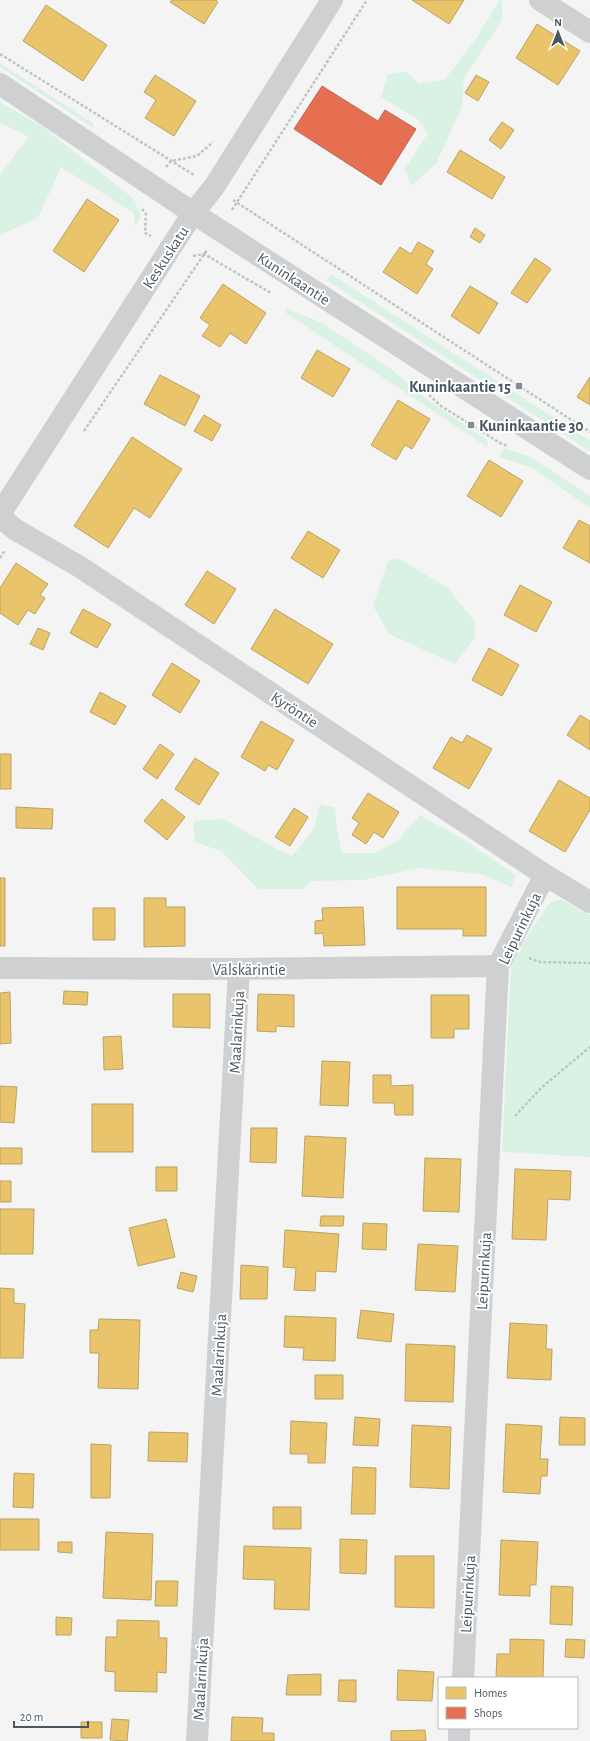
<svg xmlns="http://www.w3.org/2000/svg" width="590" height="1741" font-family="'Alegreya Sans',sans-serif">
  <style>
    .green { fill: #d9f2e3 }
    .homes { fill: #e9c46a; stroke: #b9a367 }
    .shops { fill: #e76f51; stroke: #b86856 }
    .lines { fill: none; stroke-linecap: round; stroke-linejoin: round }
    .path { stroke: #bcc7c4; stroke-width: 2.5; stroke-dasharray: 3 2; stroke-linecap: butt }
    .minor { stroke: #ced0d2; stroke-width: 22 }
    .tertiary { stroke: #ced0d2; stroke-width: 22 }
    .poi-dot { fill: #868d94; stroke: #fff; stroke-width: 1.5 }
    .labels { text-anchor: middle; stroke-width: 4; stroke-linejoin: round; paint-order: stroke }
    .street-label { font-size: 16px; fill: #4a5661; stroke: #fff }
    .poi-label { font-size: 16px; font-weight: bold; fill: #4a5661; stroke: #fff; text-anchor: end }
  </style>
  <rect width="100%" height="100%" fill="#f4f4f4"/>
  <!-- green -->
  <path class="green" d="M500,0H502V20L464,78L462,107L436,164L411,186L405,169L428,133L418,120L381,97L388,74L407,72L419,84L445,79L477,37Z
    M0,63L94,124L92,127L0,67Z
    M0,102L43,127L134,199L141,217L135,227L134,213L61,167L38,218L0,235V174L29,137L0,123Z
    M331,274L590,441V451L326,280Z
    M285,308L320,322L391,369L421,395L488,441L487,447L286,313Z
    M503,448L531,457L590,496V508L532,468L500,457Z
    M398,558L448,588L475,622V637L455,664L389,634L373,606L388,561Z
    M320,804L335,808L337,830L342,853H375L397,841L420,815L468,842L515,875L512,887L481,874L420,868L363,880L312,881L303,889H258L221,851L195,842L193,821L224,819L271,846L292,856L314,828Z
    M561,899L590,915V1157L502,1152L511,963L533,927L551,902Z"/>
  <!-- homes -->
  <path class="homes" d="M172,0H216L218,2L204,24L170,2Z
    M412,0H464L449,24Z
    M46,5L107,45L83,81L23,41Z
    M537,24L580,51L558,85L516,58Z
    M155,75L196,101L174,136L145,118L156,100L144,92Z
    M476,75L489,82L478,101L465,93Z
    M502,122L514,130L501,149L489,140Z
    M460,150L505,177L492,199L447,172Z
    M87,199L119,220L84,272L53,251Z
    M475,228L485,235L480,243L470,237Z
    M418,242L434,251L426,264L433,269L417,294L383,272L400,247L411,254Z
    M535,258L551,269L527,303L511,293Z
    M223,284L266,313L246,344L230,333L220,347L202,336L210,325L200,318Z
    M470,286L498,303L479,334L451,316Z
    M317,350L350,369L333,397L301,378Z
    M160,375L200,396L185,426L144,404Z
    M590,377V405L577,397Z
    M398,400L430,419L412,449L405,445L396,460L371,445Z
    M204,415L221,425L212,441L194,431Z
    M132,437L182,469L150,518L134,508L108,548L74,526Z
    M489,460L523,481L501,517L467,496Z
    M579,520L590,526V563L563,548Z
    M308,531L340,550L323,578L291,558Z
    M16,563L48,584L40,595L45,598L35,614L28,610L18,625L0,613V588Z
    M207,571L236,589L214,624L185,605Z
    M520,585L552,602L536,632L504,615Z
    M83,609L111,624L97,648L70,633Z
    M275,609L333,644L308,684L251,649Z
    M38,628L50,633L43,650L30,644Z
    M489,648L519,665L502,696L472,680Z
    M172,663L200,681L180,713L152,695Z
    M100,692L126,706L115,725L90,712Z
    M580,715L590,721V750L567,735Z
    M261,721L294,740L277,770L268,765L265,771L241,757Z
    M467,735L492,749L469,789L433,768L451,737L462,743Z
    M160,744L174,754L157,779L143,769Z
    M0,754H11V789H0Z
    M195,758L219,773L199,805L175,789Z
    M559,780L590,798V810L565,852L529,831Z
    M368,793L399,812L383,838L374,832L366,844L352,835L359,823L352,818Z
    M162,799L185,817L167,840L144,821Z
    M16,807L53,809L52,829L16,828Z
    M294,808L308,817L290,846L275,837Z
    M0,878H5V946H0Z
    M397,887H486V936H463V929H397Z
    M144,898H166V907H185V946L144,947Z
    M363,907L365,945L324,946L323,933L315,934V921L323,920L322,908Z
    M93,908H115V940H93Z
    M64,991L88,992L87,1005L63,1004Z
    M10,992L11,1043L0,1044V993Z
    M173,994H210V1028L173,1027Z
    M258,994L294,995V1027L276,1026V1032L257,1031Z
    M431,995H469V1029H454V1038H431Z
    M121,1036L123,1069L104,1070L103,1037Z
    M322,1061L350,1062L348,1106L320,1105Z
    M373,1075H391V1086L413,1085V1115H395L394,1103H373Z
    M0,1086L17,1087L14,1123L0,1122Z
    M92,1104H133V1152H92Z
    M251,1128H277L276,1163L250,1162Z
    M305,1136L346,1138L343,1198L302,1196Z
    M0,1148H22V1164H0Z
    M425,1158L461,1159L459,1212L423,1211Z
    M156,1167H177V1191H156Z
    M515,1169L571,1171L570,1200L548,1199L546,1240L512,1239Z
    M0,1181H11V1202H0Z
    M0,1209H34L33,1254H0Z
    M321,1216H344L343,1226H320Z
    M166,1219L175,1257L138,1266L129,1228Z
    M363,1223L387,1224L386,1250L362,1249Z
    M285,1230L339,1234L336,1272L316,1271L315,1291L294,1290L296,1268L283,1267Z
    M418,1244L458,1246L455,1292L415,1290Z
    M241,1265L268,1267L267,1299H240Z
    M181,1272L197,1276L193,1292L177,1288Z
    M0,1288L14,1289V1303L25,1304L23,1358H0Z
    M361,1310L394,1314L391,1342L357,1338Z
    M285,1316L336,1318L335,1361L303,1360L304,1348L284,1347Z
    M99,1319L140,1320L138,1389L98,1388L99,1353H90V1330H98Z
    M510,1323L547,1325L546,1349H552L551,1380L507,1378Z
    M406,1344L455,1346L453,1402L405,1401Z
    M315,1375H343V1399H315Z
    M355,1417L380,1419L378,1446L353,1445Z
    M560,1417L585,1418V1445H559Z
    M291,1421L327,1423L325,1463H308V1454H290Z
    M506,1424L542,1426L540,1459H548L547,1476H541L540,1494L503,1492Z
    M412,1425L451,1427L449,1489L410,1487Z
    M149,1432L188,1433L187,1462L148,1461Z
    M91,1444L111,1445L110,1498H91Z
    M353,1467L376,1468L375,1514H351Z
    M14,1473L34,1474L33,1508L13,1507Z
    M273,1507H301V1529H273Z
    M0,1519H39V1550H0Z
    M106,1532L153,1534L151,1600L103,1598Z
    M340,1539L367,1540L366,1574L340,1573Z
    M501,1540L538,1542L536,1585H530V1596L499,1595Z
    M58,1542H72V1553L58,1552Z
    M244,1546L311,1548L309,1610L274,1609L275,1580L243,1579Z
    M395,1556H434V1608L395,1607Z
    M156,1581H178L177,1606H155Z
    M551,1586L573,1587L572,1625L550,1624Z
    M56,1617L72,1618L71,1635H56Z
    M117,1620L159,1621V1638H167L166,1673L157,1672V1692L115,1691V1672L105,1671L106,1637H117Z
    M510,1639L544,1640L543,1678H496L497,1654H510Z
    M566,1639L585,1640L584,1658L565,1657Z
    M398,1670L434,1672L432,1701L397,1700Z
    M321,1674V1695H286L288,1675Z
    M339,1680H356V1702L338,1701Z
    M232,1717L263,1718L262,1733H274V1741H231Z
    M112,1719L129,1720L127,1741L110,1740Z
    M81,1722H102V1738H81Z
    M425,1730L426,1741H391V1731Z"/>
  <!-- shops -->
  <path class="shops" d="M322,86L378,121L385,110L416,129L381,185L294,129Z"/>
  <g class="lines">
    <!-- path -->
    <path class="path" d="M0,54L194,175
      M166,167L171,161L197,156L213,142
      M233,200L590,432
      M142,209L146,214L145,233L151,236
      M232,210L367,0
      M193,256L204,254L271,293
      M429,395L441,406L500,443L508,446
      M84,431L207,250
      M0,558L5,550
      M529,958L540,962L590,963
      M515,1116L541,1088L590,1047"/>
    <!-- minor -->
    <path class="minor" d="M540,0L590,32
      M0,517L16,530L80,567L545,875L590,902
      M0,968L239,969L498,966
      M463,1678L498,966L545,875
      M197,1741L239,969
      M459,1741V1728"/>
    <!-- tertiary -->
    <path class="tertiary" d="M0,84L193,213L590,469
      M0,514L193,213L214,187L332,0"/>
  </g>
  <!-- markers -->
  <g class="poi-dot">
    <rect x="515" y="382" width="8" height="8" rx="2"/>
    <rect x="467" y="421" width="8" height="8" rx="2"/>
  </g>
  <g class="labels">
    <!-- street labels -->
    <g class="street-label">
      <text transform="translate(165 257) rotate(-57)" y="6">Keskuskatu</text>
      <text transform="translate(294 278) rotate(33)" y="6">Kuninkaantie</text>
      <text transform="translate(295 709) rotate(33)" y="6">Kyröntie</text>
      <text transform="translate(519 928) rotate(-64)" y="6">Leipurinkuja</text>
      <text x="249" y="975">Välskärintie</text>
      <text transform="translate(236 1032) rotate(-87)" y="6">Maalarinkuja</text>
      <text transform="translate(483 1271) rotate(-87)" y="6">Leipurinkuja</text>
      <text transform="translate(218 1355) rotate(-87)" y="6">Maalarinkuja</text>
      <text transform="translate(467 1594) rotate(-87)" y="6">Leipurinkuja</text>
      <text transform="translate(200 1679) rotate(-87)" y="6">Maalarinkuja</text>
    </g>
    <!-- poi labels -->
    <g class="poi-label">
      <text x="511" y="392">Kuninkaantie 15</text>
      <text x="479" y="431" text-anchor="start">Kuninkaantie 30</text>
    </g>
  </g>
  <!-- legend -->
  <rect x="438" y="1677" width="140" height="52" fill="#ffffff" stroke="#b7bbc0"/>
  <rect x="446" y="1687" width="20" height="12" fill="#e9c46a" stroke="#b7bbc0"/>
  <text x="474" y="1697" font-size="12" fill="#4a5661">Homes</text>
  <rect x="446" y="1707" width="20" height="12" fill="#e76f51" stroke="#b7bbc0"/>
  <text x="474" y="1717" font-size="12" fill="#4a5661">Shops</text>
  <!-- north arrow -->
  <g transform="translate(558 32)" stroke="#ffffff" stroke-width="3" paint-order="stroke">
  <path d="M0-3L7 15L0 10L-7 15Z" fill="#4a5661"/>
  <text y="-6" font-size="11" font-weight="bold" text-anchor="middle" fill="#4a5661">N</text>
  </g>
  <!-- scale -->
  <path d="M14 1721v6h74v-6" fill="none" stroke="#4a5661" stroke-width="2"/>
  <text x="20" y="1721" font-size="12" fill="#4a5661" stroke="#ffffff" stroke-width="3" paint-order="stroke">20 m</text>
</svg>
